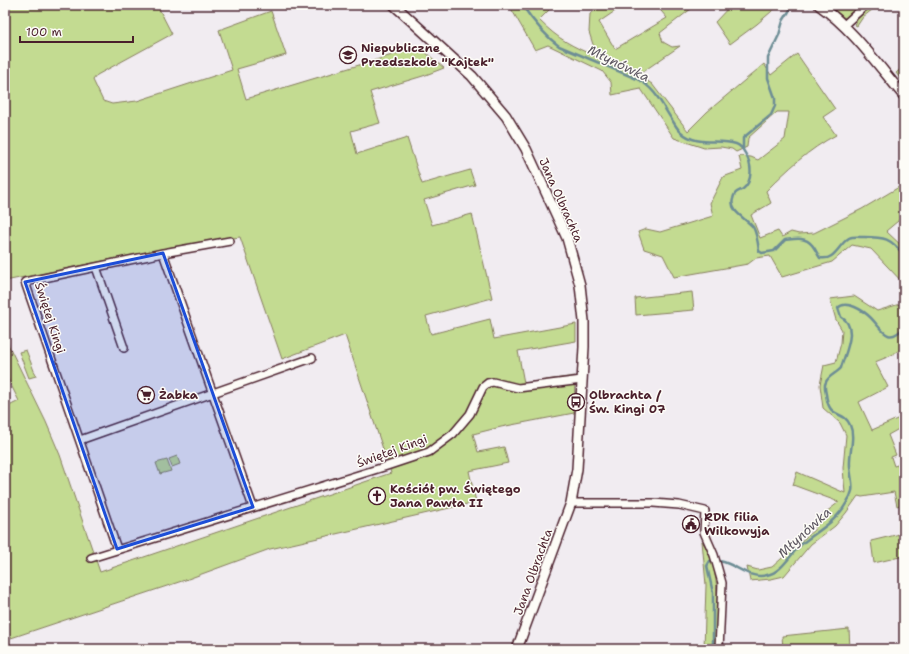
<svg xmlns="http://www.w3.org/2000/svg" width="909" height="654" font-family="'Shantell Sans',sans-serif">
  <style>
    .green { fill: #c3db91; stroke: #867d5e }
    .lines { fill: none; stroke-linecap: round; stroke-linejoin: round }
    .stream { stroke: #6d8d95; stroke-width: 2.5 }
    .street-casing { stroke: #4a1f2b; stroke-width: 10 }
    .secondary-casing { stroke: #4a1f2b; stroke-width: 12 }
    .street { stroke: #fdfcf7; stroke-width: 7 }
    .secondary { stroke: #fdfcf7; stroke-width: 9 }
    .marked { fill: #1d4ed8; fill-opacity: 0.2; stroke: #1d4ed8; stroke-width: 3; stroke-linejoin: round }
    .labels { text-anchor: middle; stroke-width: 3; stroke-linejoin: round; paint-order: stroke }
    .poi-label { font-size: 12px; font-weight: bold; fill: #4a1f2b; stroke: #fdfcf7; text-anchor: start }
    .street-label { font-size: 12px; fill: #4a1f2b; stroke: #fdfcf7 }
    .water-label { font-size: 13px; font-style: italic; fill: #5c5660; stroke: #fdfcf7 }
  </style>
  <rect width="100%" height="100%" fill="#f1ecf1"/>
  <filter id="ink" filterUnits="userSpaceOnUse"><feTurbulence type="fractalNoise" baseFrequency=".025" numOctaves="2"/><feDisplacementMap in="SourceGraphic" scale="8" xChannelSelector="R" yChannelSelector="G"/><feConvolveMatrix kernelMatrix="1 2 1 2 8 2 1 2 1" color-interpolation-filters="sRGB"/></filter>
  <g filter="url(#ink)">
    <!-- green -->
    <path class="green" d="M5,5H157L172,34L97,75L93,80L103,101L112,104L137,101L232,70L219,30L271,11L286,55L237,69L246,99L419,47L444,68L423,76L370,92L380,123L351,131L357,154L407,138L422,184L470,170L475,185L424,200L432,225L472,214L492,298L426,316L431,334L490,319L494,339L576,324V341L518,351L524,383L575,376L574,413L501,427L473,434L478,452L504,447L508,463L469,471L476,502L270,549L188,579L5,640V408L19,401L5,373V338L46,422L60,455L100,572L391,473L345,335L282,359L240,237L172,247L5,281Z
      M509,5H554L539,20C559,40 572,46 597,57L589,32L590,14L603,5H624L599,22L615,49L667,18L656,5H682L683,6L696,5L660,33L663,42L672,47L680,46L638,75L652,84L688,131L707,112L764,64L771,75L797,54L835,109L823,117L836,135C809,149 787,170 766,191L771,203L751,215L760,238L778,231L782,237L791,232L799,234L814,233L862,209L904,184V216L886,231L904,248V284L871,249L852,245L832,262L782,277L770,256L756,258L748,264L674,277L663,255L644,249L638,232L646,229L660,232L713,216L710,203L723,177L742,170L739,156L751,157L758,160L785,139L789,112H777L748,138L747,147L736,152L732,149L721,147L704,148L674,138L641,89L612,95L611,82L602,71L548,45L535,50Z
      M731,5H779L757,24L730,44L715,22Z
      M828,5H858L855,7L857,9L846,19Z
      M871,5H878L863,17L857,26L855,25L858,17Z
      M904,66V83L896,73Z
      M692,292L694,310L636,315L635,298Z
      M854,296L877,311L903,303L904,300V347L890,356L875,362L888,387L859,402L872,430L904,416V426L888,435L896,455L891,457L894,466L904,463V504L897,506L894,492L862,497L858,496L846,513L835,526L811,544L784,576L771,579L750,581L747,567L758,570L772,567L816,528L812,523L839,502L793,485L797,472L845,493L843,468L846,435L840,423L823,408L820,385L824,365L836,362L841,343L842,330L836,320L830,299Z
      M26,350L36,376L29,378L19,352Z
      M177,456L180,464L172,467L169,459Z
      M167,460L171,471L160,474L156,463Z
      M904,533V556L874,563L871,541Z
      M702,541C723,573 717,613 715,649H704L706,585Z
      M849,629L850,649H783L782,636Z"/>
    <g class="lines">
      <!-- stream -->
      <path class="stream" d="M522,5C533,21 544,35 559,46L637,79C655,88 661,103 672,120C675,124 677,129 681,132C697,147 718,138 736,144C742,146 744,151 746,155C752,165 753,181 743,189C738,192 734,192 733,199C729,212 747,219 753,227C757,234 758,243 759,251L762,253L774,251L785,240C794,239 805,236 812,245C815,248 817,254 820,258C835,261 838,245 849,238C853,236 859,237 864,237C885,237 890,238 904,255
        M743,149V138L771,115L775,106V98L768,78V58L779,35L783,21L793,5
        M713,649V593L707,566L710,561C731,557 746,581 767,575C783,572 791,552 803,543C819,530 837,521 847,502C849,499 851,495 852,491C854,484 849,471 850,461C850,450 855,436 850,425C843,409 829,421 826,394C825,390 824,385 826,382C828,376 837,373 841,368C845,353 859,327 841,317L838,308C846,299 864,311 871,318C882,329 888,346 904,327"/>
      <!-- street casing -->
      <g class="street-casing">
        <path id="street" d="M844,25L866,5
          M163,253L230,241
          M96,267L163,253L253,507
          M80,440L312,358
          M571,503H653L679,505L705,511L704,532L714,555L722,583L719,649
          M117,549L25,282L96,267L124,348
          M91,558L387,466L429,452L453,434L470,414L483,387L488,383L493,382L518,388L582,380"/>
      </g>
      <!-- secondary casing -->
      <g class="secondary-casing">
        <path id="secondary" d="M394,5L472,76L506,116L526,149L567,238L580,285L584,321V347L577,469L571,503L517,649
          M819,5C853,29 877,64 904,96"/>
      </g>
      <!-- street -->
      <use href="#street" class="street"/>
      <!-- secondary -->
      <use href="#secondary" class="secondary"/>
    </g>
  </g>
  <!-- marked area -->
  <path class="marked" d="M163,253L253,507L117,549L25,282Z"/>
  <!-- icons -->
  <defs>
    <g id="school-ring" transform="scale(0.9)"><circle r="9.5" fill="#fdfcf7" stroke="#4a1f2b" stroke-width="1.5"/><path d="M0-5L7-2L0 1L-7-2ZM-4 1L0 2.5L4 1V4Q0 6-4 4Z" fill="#4a1f2b"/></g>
    <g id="supermarket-ring" transform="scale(0.9)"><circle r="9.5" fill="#fdfcf7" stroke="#4a1f2b" stroke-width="1.5"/><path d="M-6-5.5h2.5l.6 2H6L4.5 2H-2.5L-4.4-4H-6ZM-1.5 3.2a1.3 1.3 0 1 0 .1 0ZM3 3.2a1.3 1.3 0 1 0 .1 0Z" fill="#4a1f2b"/></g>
    <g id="bus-ring" transform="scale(0.9)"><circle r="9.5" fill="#fdfcf7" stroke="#4a1f2b" stroke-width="1.5"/><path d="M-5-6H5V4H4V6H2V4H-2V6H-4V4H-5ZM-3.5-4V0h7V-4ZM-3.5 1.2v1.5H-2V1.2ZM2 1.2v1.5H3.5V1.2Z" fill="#4a1f2b"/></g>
    <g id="church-ring" transform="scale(0.9)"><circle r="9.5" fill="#fdfcf7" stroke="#4a1f2b" stroke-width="1.5"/><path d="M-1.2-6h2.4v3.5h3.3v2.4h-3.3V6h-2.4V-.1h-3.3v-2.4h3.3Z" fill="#4a1f2b"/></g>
    <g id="civic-ring" transform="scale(0.9)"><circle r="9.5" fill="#fdfcf7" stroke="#4a1f2b" stroke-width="1.5"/><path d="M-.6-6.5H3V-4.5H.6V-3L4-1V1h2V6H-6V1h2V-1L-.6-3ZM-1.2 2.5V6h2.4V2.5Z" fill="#4a1f2b"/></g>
  </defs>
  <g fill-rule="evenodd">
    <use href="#school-ring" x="348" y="55"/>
    <use href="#supermarket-ring" x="146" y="395"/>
    <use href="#bus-ring" x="576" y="402"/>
    <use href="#church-ring" x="377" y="496"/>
    <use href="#civic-ring" x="691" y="524"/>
  </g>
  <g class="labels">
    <!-- poi labels -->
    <g class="poi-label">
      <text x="361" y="52">Niepubliczne<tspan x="361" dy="14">Przedszkole "Kajtek"</tspan></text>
      <text x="159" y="399">Żabka</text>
      <text x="589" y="399">Olbrachta /<tspan x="589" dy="14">Św. Kingi 07</tspan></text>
      <text x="390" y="493">Kościół pw. Świętego<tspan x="390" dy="14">Jana Pawła II</tspan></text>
      <text x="704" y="521">RDK filia<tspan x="704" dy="14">Wilkowyja</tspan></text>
    </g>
    <!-- street labels -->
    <g class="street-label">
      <text transform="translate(561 200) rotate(66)" y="4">Jana Olbrachta</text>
      <text transform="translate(50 318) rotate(72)" y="4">Świętej Kingi</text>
      <text transform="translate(392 451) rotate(-20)" y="4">Świętej Kingi</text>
      <text transform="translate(533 572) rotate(-70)" y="4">Jana Olbrachta</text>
    </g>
    <!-- water labels -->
    <g class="water-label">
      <text transform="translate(619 63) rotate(26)" y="5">Młynówka</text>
      <text transform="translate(804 532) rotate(-43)" y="5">Młynówka</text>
    </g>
  </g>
  <!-- margin -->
  <rect width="909" height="654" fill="none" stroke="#fdfcf7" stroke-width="20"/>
  <rect x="10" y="10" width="889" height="634" fill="none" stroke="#4a1f2b" stroke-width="1.5" filter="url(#ink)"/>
  <!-- scale -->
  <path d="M20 36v6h113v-6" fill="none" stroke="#4a1f2b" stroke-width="2"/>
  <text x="26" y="36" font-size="12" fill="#4a1f2b" stroke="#fdfcf7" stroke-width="3" paint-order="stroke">100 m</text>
</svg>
